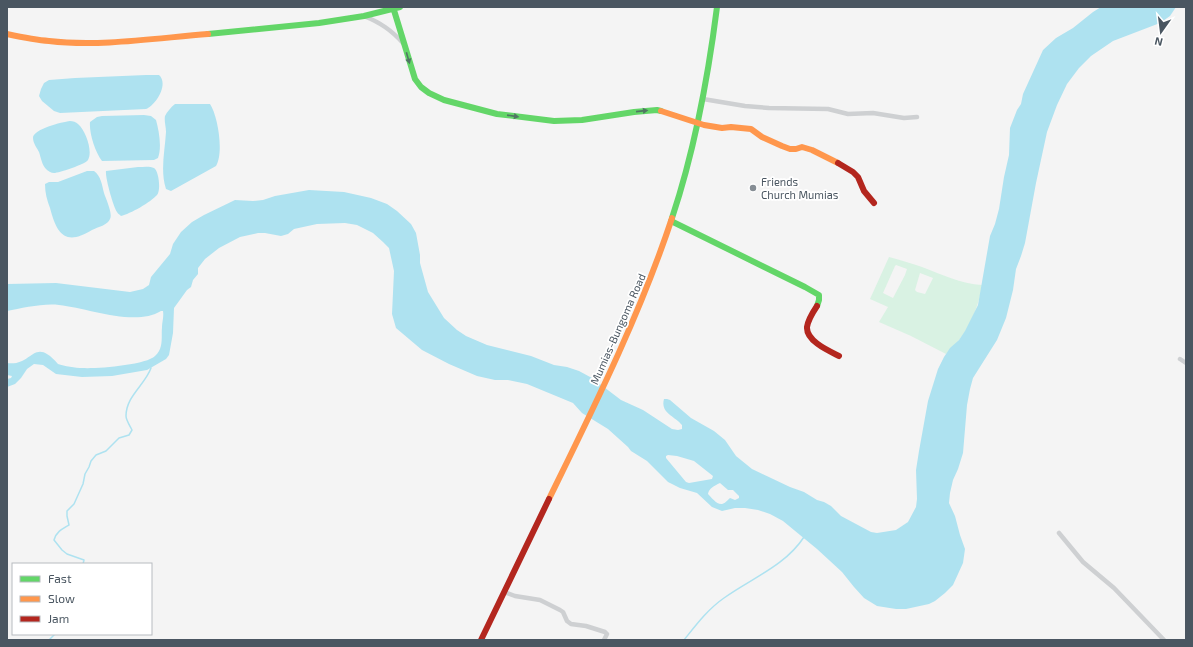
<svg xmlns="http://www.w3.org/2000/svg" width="1193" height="647" font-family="'Exo 2',sans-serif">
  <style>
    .green { fill: #d9f2e3; fill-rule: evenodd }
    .water { fill: #aee2f0; fill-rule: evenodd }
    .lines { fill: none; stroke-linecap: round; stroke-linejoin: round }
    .stream { stroke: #aee2f0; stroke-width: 1.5 }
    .street { stroke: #ced0d2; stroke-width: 4.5 }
    .fast { stroke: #63d668; stroke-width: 6 }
    .slow { stroke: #ff974d; stroke-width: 6 }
    .jam { stroke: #b3261e; stroke-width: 6 }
    .oneway { fill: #507663 }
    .poi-dot { fill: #868d94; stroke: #fff; stroke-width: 1.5 }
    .labels { text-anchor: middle; stroke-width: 3.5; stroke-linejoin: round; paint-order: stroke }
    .poi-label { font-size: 11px; fill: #4a5661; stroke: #fff; text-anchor: start }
    .street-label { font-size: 11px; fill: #4a5661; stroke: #fff }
  </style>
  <rect width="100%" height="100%" fill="#f4f4f4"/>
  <!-- green -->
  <path class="green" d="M889,257C900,260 911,263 922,267C941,274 961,284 982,285C980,302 970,328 959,340C955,345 950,349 946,354L911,336L879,322L888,307L870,299ZM896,265L907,269L905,275L893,298L883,293L895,266ZM920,273L933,278L925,294L917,292L915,290Z"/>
  <!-- water -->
  <path class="water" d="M1101,7H1176L1170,16L1160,23L1113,41L1091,56L1079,68L1067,84L1057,105L1047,132L1036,183L1025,243L1021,256L1016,269L1013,290L1006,318L997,340L973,378L970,389L967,405L963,453L958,469L953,480L950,493L949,503L955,516L960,535L965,549L963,563L953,585L945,593L935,601L929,604L906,609H896L877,606L864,598L854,587L842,572L817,549L783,521L770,514L758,510L745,508H735L722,511L712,507L697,493L680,488L668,482L647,461L631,451L628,447L608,429L582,413L573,403L527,384L508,380H495L477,376L449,364L422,350L396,328L392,314L394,271L389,248L383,242L373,233L357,225L345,223L317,224L294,229L288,234L281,236L265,233H258L240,237L219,248L205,259L198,268V274L193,280L191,287L187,290L174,308L173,333L169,355L166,359L147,370L112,376L82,377L56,374L43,365L34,364L27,369L21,378L15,384L7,387V379L11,378L12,376L7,375V363C33,367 33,335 58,364C64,366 76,368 82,368C96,369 146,365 155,356C164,348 161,337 162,327C162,322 164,317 163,311H161C135,327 88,308 59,305C44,303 22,308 7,311V284L56,283L130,292L143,289L149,285L151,277L170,254L173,244L181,232L192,222L204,215L235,200L253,201L263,200L275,196L309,190L344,192L371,198L387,204L397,211L411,224L416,233L420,255V263L428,292L444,318L457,330L466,336L487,345L531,356L554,365L567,367L579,371L592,378L621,400L643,410L672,429L678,430L682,429V425C675,416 660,413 664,399H667L670,400L691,418L714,431L725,440L736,456L752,469L790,487L804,492L817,500L824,502L831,506L841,516L871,532L877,533L896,530L908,522L916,507L917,499L916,470L919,451L928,401L938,369L944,357L950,348L959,340L965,331L978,305L990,236L995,224L999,209L1004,177L1009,155L1010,128L1017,110L1021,104L1023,94L1043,50L1056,38L1073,28L1093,12ZM668,455L677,456L694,461L713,476L712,479L689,483L686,482L666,458V456ZM720,483L728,490H733L739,496V498L735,500L730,498C728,500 724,504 722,504C717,505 711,497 708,494C709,488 714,486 720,483Z
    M146,75H159C169,84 156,105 146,109L60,113L54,111L42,101L39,96L41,89L44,83L49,80L75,78Z
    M175,104H210C218,116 224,153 216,166L171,191L166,189C160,171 165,150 166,132C166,127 164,121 165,116C167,112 171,107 175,104Z
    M144,115L151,116L156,120C159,131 162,147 158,158L154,160L102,161C95,152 89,133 90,122L97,117L102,116Z
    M70,121C73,121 76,122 78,124C86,131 93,151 88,160C86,164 59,173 54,173C51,173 48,171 46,169C42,165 41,158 39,152C37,148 33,143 33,138C33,129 62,122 70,121Z
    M138,167C143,167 150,166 154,168C159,171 161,191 157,195C151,202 130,214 121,216C119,214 118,214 117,212C113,206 105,177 106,171Z
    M87,171H94C101,176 102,185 104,193C106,199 113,214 110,219C108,225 98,227 92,230C66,246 57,235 50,208C47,200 45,193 45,184L49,182H58Z"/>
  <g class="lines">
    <!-- stream -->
    <path class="stream" d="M83,564L84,560L67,554L62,550L54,540C56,532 62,529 69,525L67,516V511L74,504L83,484L85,474L89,467L91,461L96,455L106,451L119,438L129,435L132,430C130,426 126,420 126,416C126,396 145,385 151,368
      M49,640L55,634
      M684,640C696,625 708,609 724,598C752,578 785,566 804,537"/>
    <!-- street -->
    <path class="street" d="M364,16C381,23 391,30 403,43
      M703,99L745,106L769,108L828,109L848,114L873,113L904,118L917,117
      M1180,359L1186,363
      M1059,533L1083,562L1114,588L1164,640
      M504,592L515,596L540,600L560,610L563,612L567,621L571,624L586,626L605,632L607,634L604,640"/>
    <!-- fast -->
    <path class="fast" d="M393,7L415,79L421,87L429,93L444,100L497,114L554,121L582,120L634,112L657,110L661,111
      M208,34L319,23L364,16L400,7
      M672,218C695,149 708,78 717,7
      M671,221L805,287L819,295V300L817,306"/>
    <!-- slow -->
    <path class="slow" d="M7,34C21,37 35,40 49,41C100,47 157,38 208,34
      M661,111L704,125L722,128L731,127L751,129L762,137L782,146L790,149H796L802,147L812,150L838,163
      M549,499C594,407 640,315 672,218"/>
    <!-- jam -->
    <path class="jam" d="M838,163L853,172L858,177L864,191L874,203
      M817,306C813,312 808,320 807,327C806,341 829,351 839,356
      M481,640L549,499"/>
  </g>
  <!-- one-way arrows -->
  <defs><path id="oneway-solid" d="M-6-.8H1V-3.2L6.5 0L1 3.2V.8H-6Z"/></defs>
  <g class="oneway">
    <use href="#oneway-solid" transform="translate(408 58) rotate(74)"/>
    <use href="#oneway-solid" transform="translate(642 111) rotate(-6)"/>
    <use href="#oneway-solid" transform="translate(513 116) rotate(8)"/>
  </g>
  <!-- markers -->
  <circle class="poi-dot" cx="753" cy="188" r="4"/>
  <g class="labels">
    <!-- poi labels -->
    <g class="poi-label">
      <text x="761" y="186">Friends<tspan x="761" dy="13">Church Mumias</tspan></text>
    </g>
    <!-- street labels -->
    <g class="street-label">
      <text transform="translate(618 329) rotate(-66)" y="4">Mumias-Bungoma Road</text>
    </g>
  </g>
  <!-- border -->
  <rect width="1193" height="647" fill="none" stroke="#4a5661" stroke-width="16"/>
  <!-- legend -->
  <rect x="12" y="563" width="140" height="72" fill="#ffffff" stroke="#b7bbc0"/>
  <rect x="20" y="576" width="20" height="6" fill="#63d668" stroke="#b7bbc0"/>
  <text x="48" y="583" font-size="12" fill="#4a5661">Fast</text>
  <rect x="20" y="596" width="20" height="6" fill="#ff974d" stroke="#b7bbc0"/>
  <text x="48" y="603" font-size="12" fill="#4a5661">Slow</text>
  <rect x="20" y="616" width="20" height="6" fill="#b3261e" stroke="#b7bbc0"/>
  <text x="48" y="623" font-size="12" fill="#4a5661">Jam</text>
  <!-- north arrow -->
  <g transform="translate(1161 32) rotate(194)" stroke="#ffffff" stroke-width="3" paint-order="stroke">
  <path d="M0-3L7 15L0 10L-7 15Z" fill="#4a5661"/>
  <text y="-6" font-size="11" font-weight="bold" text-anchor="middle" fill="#4a5661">N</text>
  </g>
</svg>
